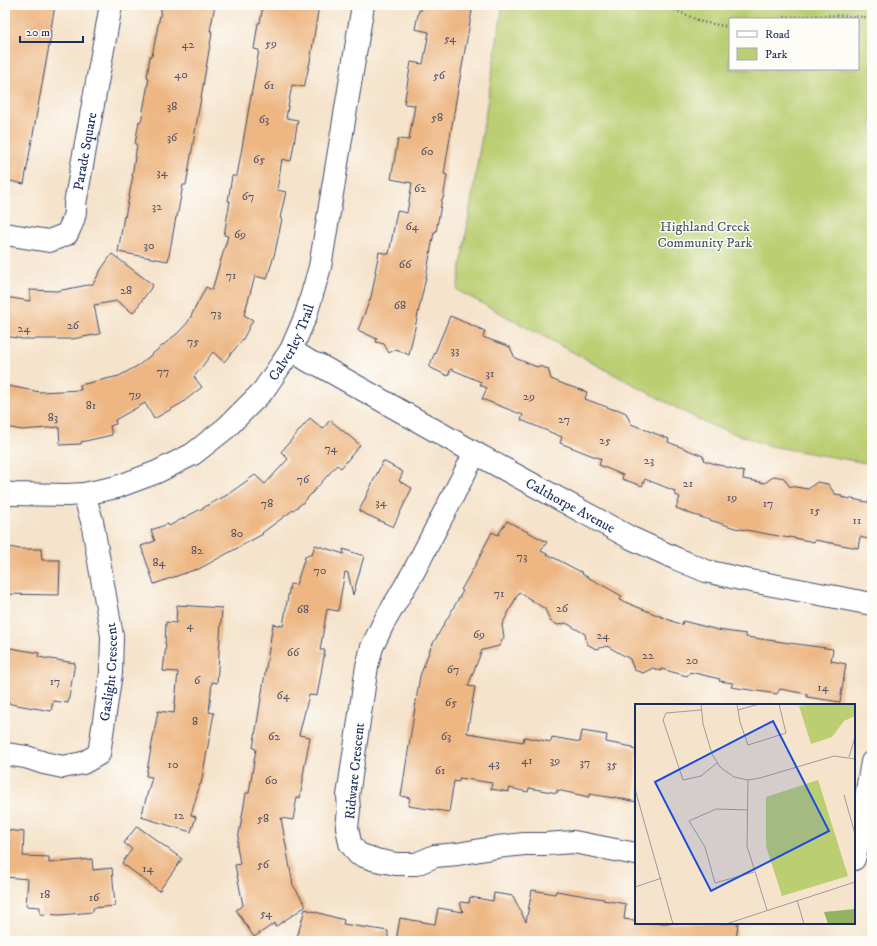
<svg xmlns="http://www.w3.org/2000/svg" width="877" height="946" font-family="'IM FELL DW Pica',serif">
  <style>
    .green { fill: #bbce72; stroke: #6b7e68; fill-rule: evenodd }
    .building { fill: #edb682 }
    .lines { fill: none; stroke-linecap: round; stroke-linejoin: round }
    .street-casing { stroke: #3c4a6e; stroke-width: 24 }
    .path { stroke: #3c4a6e; stroke-width: 2.5; stroke-dasharray: 1 3; stroke-linecap: butt }
    .street { stroke: #fff; stroke-width: 22 }
    .labels { text-anchor: middle; stroke-width: 3; stroke-linejoin: round; paint-order: stroke }
    .number-label { font-size: 12px; fill: #505167 }
    .street-label { font-size: 14px; fill: #1b2f5e; stroke: #fdfcf7 }
    .park-label { font-size: 14px; fill: #4b5f64; stroke: #fdfcf7 }
    .inset-road { fill: none; stroke: #9e9b9f; stroke-width: 1 }
    .view { fill: #1d4ed8; fill-opacity: 0.15; stroke: #1d4ed8; stroke-width: 2 }
    .inset-edge { fill: none; stroke: #1b2f5e; stroke-width: 2 }
  </style>
  <rect width="100%" height="100%" fill="#fdfcf7"/>
  <filter id="ink" filterUnits="userSpaceOnUse"><feTurbulence type="fractalNoise" baseFrequency=".025" numOctaves="2"/><feDisplacementMap in="SourceGraphic" scale="8" xChannelSelector="R" yChannelSelector="G"/><feConvolveMatrix kernelMatrix="1 2 1 2 8 2 1 2 1" color-interpolation-filters="sRGB"/></filter>
  <filter id="wash" filterUnits="userSpaceOnUse"><feTurbulence type="fractalNoise" baseFrequency=".012" numOctaves="4" result="noise"/><feDisplacementMap in="SourceGraphic" scale="16" xChannelSelector="R" yChannelSelector="G"/><feGaussianBlur stdDeviation="0.9" result="paint"/><feColorMatrix in="noise" values="0 0 0 0 0 0 0 0 0 0 0 0 0 0 0 0 0 1.4 0 .05"/><feComposite in="paint" operator="in"/></filter>
  <g filter="url(#wash)">
    <rect width="100%" height="100%" fill="#f5e3cb"/>
    <!-- green -->
    <path class="green" d="M503,5H872V464L770,446L705,423L457,290ZM730,19H858V69H730Z"/>
    <g id="blocks">
      <!-- building -->
      <path class="building" d="M5,5H55L50,35H51L24,184L5,180Z
        M162,5H215L210,31H212L211,33H212L186,185H183L177,217H176L168,261L118,252L124,216L125,217L133,176H132L137,145L135,144L139,121L141,122L149,78L147,77L150,56H152Z
        M263,5H319L310,62L304,87L292,85L286,118L298,120L291,161L282,159L277,190L286,192L280,218L282,219L275,252L267,279L255,276L244,315L253,320L243,339L224,362L213,352L194,377L202,387L182,403L154,419L145,403L115,420L116,424L110,426L112,435L81,442V444L60,445L59,427L22,430L5,427V390H7L8,386L40,392L81,390L80,385L119,376L139,365L179,332L188,322L206,287L212,290L228,236L224,235L230,201H228L232,176H237L259,50L254,49L258,23H260Z
        M422,5H473L455,106V107L444,174L447,175L443,199H442L436,232H434L426,277L409,355L396,349L389,353L384,344L376,342L377,339L358,330L371,297L376,272H375L379,252L389,254L397,211L407,213L412,183L391,179L398,139L409,140L415,105L404,104L411,62L423,64L429,32L415,29L419,10L421,11Z
        M112,254L153,285L133,313L117,301L94,305L100,334L72,339H22L5,336V297L30,301V290L57,291L93,284L102,268Z
        M450,316L485,331L483,337L510,347L515,358L537,367L539,366L548,369L551,379L566,385L587,392L585,399L615,410L617,409L626,413L631,424L669,439L668,442L703,456L705,461L744,472L743,479L765,483L774,476L784,478L789,486L808,489L817,482L828,484L835,494L841,495V497L872,503V540L860,537L858,548L815,540L814,542L789,537V538L735,528L691,514L676,508L680,497L674,494L675,491L645,479L642,486L622,479L623,475L599,465L601,459L560,443L562,437L521,420L523,415L482,399L487,388L480,385L481,382L451,369L448,376L429,367Z
        M310,418L323,429L330,420L360,445L341,468L337,465L304,502L262,533L263,534L197,570V569L154,584L141,546L155,541L151,530L168,524L169,526L227,495L255,475L265,484L288,459L281,452Z
        M383,461L403,472L399,481L412,488L393,527L359,511Z
        M507,521L547,542L541,551L583,573L582,574L622,596L620,600L682,625L683,621L718,630L746,634V637L833,649L831,661L846,664L840,702L807,697V694L780,689L777,694L731,687L733,683L719,681L720,679L690,672L687,676L661,669V671L653,668L643,673L634,670L630,659L607,646L596,649L587,644L585,634L566,623L558,625L550,621L545,609L519,592L502,625L504,637L499,646L483,650H482L468,686L475,687L467,733L523,742L524,737L551,742L552,737L580,742L582,731L607,735L606,742L633,747L632,749L636,750V802L614,797V798L589,794V797L557,790V793L529,788L528,792L509,788V792L491,789L492,783L459,778V782L454,781L449,812L408,806L410,798L401,796L420,676L431,647L463,591L461,590L483,551H482L492,532L498,535Z
        M315,545L344,554L343,549L364,556L353,595L348,573L345,572L338,611L327,609L320,650H325L317,696L309,695L299,735L310,737L303,775V780L300,798L297,797L293,820L281,818L293,885L306,906L275,927V923L254,937L236,910L243,905L235,865L240,864L237,846L246,793H249L256,749L253,748L273,624L283,626L290,584L296,585L305,557L312,554Z
        M5,546L19,549H41L42,560H60L59,595L5,594Z
        M177,605L222,608L217,683L212,682L209,712L214,713L201,784H200L191,815L196,817L191,832L141,817L152,777L146,776L158,711L174,713L178,672L163,671L166,644H165L166,622L176,623Z
        M5,647L39,653L38,657L75,663L68,703L53,701L51,711L11,704L5,701Z
        M137,826L182,859L159,891L122,863L132,849L124,843Z
        M5,830L24,832L23,856L49,857V863L92,859L93,870L112,868L115,906L93,908V912L60,915L40,914V907L26,906L28,879L5,877Z
        M532,890L555,894L556,891L604,899L603,900L626,904L624,919L636,921V923H738L736,941H396L400,918L435,924L438,908L463,912L460,902L469,903L470,897L493,901L494,893L513,896L526,922Z
        M305,909L344,920L343,924L388,931V941H296Z"/>
    </g>
  </g>
  <g filter="url(#ink)">
    <use href="#blocks" fill-opacity="0" stroke="#3c4a6e" stroke-width="1"/>
    <g class="lines">
      <!-- street casing -->
      <g class="street-casing">
        <g id="street">
          <path id="s1" d="M5,234L49,241L67,234C72,223 76,216 75,204L111,5"/>
          <path id="s2" d="M291,350L312,363L319,365L475,453L631,538L677,559L706,571L741,579L872,604"/>
          <path d="M475,453L414,571L383,624L372,647L367,666L348,796L349,810L347,827L350,843L358,854L376,860L396,864H416L435,856L458,854L497,847L524,844H545L574,842L636,854"/>
          <path id="s3" d="M5,493L12,494L67,495L84,494L117,487L157,472L193,454L226,428L263,391L291,350L306,315L320,267L363,5"/>
          <path id="s4" d="M5,754L26,757L44,763L63,767L83,763L99,754L111,673L112,636L92,521L84,494"/>
          <path d="M854,859L857,848L872,762"/>
        </g>
      </g>
      <!-- path -->
      <path class="path" d="M664,5L702,22L730,27
        M781,19L784,17C813,16 843,14 872,18"/>
      <!-- street -->
      <use href="#street" class="street"/>
    </g>
  </g>
  <g class="labels">
    <!-- number labels -->
    <g class="number-label">
      <text x="450" y="42">54</text>
      <text x="271" y="47">59</text>
      <text x="188" y="48">42</text>
      <text x="181" y="78">40</text>
      <text x="439" y="79">56</text>
      <text x="269" y="89">61</text>
      <text x="172" y="110">38</text>
      <text x="437" y="121">58</text>
      <text x="264" y="123">63</text>
      <text x="172" y="141">36</text>
      <text x="427" y="155">60</text>
      <text x="259" y="163">65</text>
      <text x="162" y="176">34</text>
      <text x="420" y="192">62</text>
      <text x="248" y="200">67</text>
      <text x="157" y="210">32</text>
      <text x="412" y="230">64</text>
      <text x="240" y="238">69</text>
      <text x="149" y="249">30</text>
      <text x="405" y="268">66</text>
      <text x="231" y="279">71</text>
      <text x="126" y="294">28</text>
      <text x="400" y="309">68</text>
      <text x="216" y="317">73</text>
      <text x="73" y="329">26</text>
      <text x="24" y="332">24</text>
      <text x="193" y="345">75</text>
      <text x="455" y="354">33</text>
      <text x="163" y="375">77</text>
      <text x="490" y="377">31</text>
      <text x="135" y="398">79</text>
      <text x="529" y="400">29</text>
      <text x="91" y="409">81</text>
      <text x="53" y="421">83</text>
      <text x="564" y="423">27</text>
      <text x="605" y="444">25</text>
      <text x="331" y="452">74</text>
      <text x="649" y="464">23</text>
      <text x="303" y="483">76</text>
      <text x="688" y="487">21</text>
      <text x="732" y="501">19</text>
      <text x="381" y="506">34</text>
      <text x="267" y="507">78</text>
      <text x="768" y="507">17</text>
      <text x="815" y="514">15</text>
      <text x="857" y="524">11</text>
      <text x="237" y="537">80</text>
      <text x="197" y="554">82</text>
      <text x="522" y="560">73</text>
      <text x="159" y="566">84</text>
      <text x="320" y="574">70</text>
      <text x="499" y="597">71</text>
      <text x="562" y="612">26</text>
      <text x="303" y="613">68</text>
      <text x="190" y="629">4</text>
      <text x="479" y="638">69</text>
      <text x="603" y="639">24</text>
      <text x="293" y="656">66</text>
      <text x="648" y="659">22</text>
      <text x="692" y="664">20</text>
      <text x="453" y="673">67</text>
      <text x="197" y="684">6</text>
      <text x="55" y="685">17</text>
      <text x="823" y="691">14</text>
      <text x="283" y="699">64</text>
      <text x="451" y="706">65</text>
      <text x="195" y="725">8</text>
      <text x="274" y="740">62</text>
      <text x="446" y="740">63</text>
      <text x="527" y="764">41</text>
      <text x="555" y="764">39</text>
      <text x="585" y="766">37</text>
      <text x="494" y="767">43</text>
      <text x="173" y="768">10</text>
      <text x="612" y="768">35</text>
      <text x="440" y="774">61</text>
      <text x="271" y="784">60</text>
      <text x="179" y="819">12</text>
      <text x="263" y="822">58</text>
      <text x="263" y="868">56</text>
      <text x="148" y="872">14</text>
      <text x="45" y="898">18</text>
      <text x="94" y="901">16</text>
      <text x="266" y="917">54</text>
    </g>
    <!-- street labels -->
    <g class="street-label">
      <text dy="5" stroke="none"><textPath href="#s1" startOffset="149">Parade Square</textPath></text>
      <text dy="5" stroke="none"><textPath href="#s3" startOffset="347">Calverley Trail</textPath></text>
      <text dy="5" stroke="none"><textPath href="#s2" startOffset="320">Calthorpe Avenue</textPath></text>
      <text dy="5" stroke="none"><textPath href="#s4" startOffset="181">Gaslight Crescent</textPath></text>
      <text transform="translate(354 771) rotate(-84)" y="5">Ridware Crescent</text>
    </g>
    <!-- park labels -->
    <g class="park-label">
      <text x="705" y="231">Highland Creek<tspan x="705" dy="16">Community Park</tspan></text>
    </g>
  </g>
  <!-- overview -->
  <g transform="translate(635 704)">
    <rect width="220" height="220" fill="#f5e3cb"/>
    <path d="M178,0H220V12L209,17L197,33L176,40L164,2ZM183,76L213,172L147,192L131,142V93Z" fill="#bbce72"/>
    <path d="M220,205V220H193L189,208Z" fill="#94b164"/>
    <path class="inset-road" d="M66,0L68,20L77,50L85,63L99,73L113,76L125,74L199,52L220,55M102,0L105,18L113,41L151,29L144,0M66,6L31,9L28,16L48,76L66,72L82,59M103,6L124,0M214,53L220,33M113,76L112,142L132,206M0,85L38,220M209,91L220,130M112,106L81,105L54,117L70,143L80,179L119,168M0,183L27,174M162,196L169,220M91,220L220,178"/>
    <path class="view" d="M138,17L194,127L76,187L20,78Z"/>
    <rect width="220" height="220" class="inset-edge"/>
  </g>
  <!-- margin -->
  <rect width="877" height="946" fill="none" stroke="#fdfcf7" stroke-width="20"/>
  <!-- legend -->
  <rect x="729" y="18" width="130" height="52" fill="#fdfcf7" stroke="#a3aaba"/>
  <rect x="737" y="31" width="20" height="6" fill="#ffffff" stroke="#a3aaba"/>
  <text x="765" y="38" font-size="12" fill="#1b2f5e">Road</text>
  <rect x="737" y="48" width="20" height="12" fill="#bbce72" stroke="#a3aaba"/>
  <text x="765" y="58" font-size="12" fill="#1b2f5e">Park</text>
  <!-- scale -->
  <path d="M20 36v6h63v-6" fill="none" stroke="#1b2f5e" stroke-width="2"/>
  <text x="26" y="36" font-size="12" fill="#1b2f5e" stroke="#fdfcf7" stroke-width="3" paint-order="stroke">20 m</text>
</svg>
